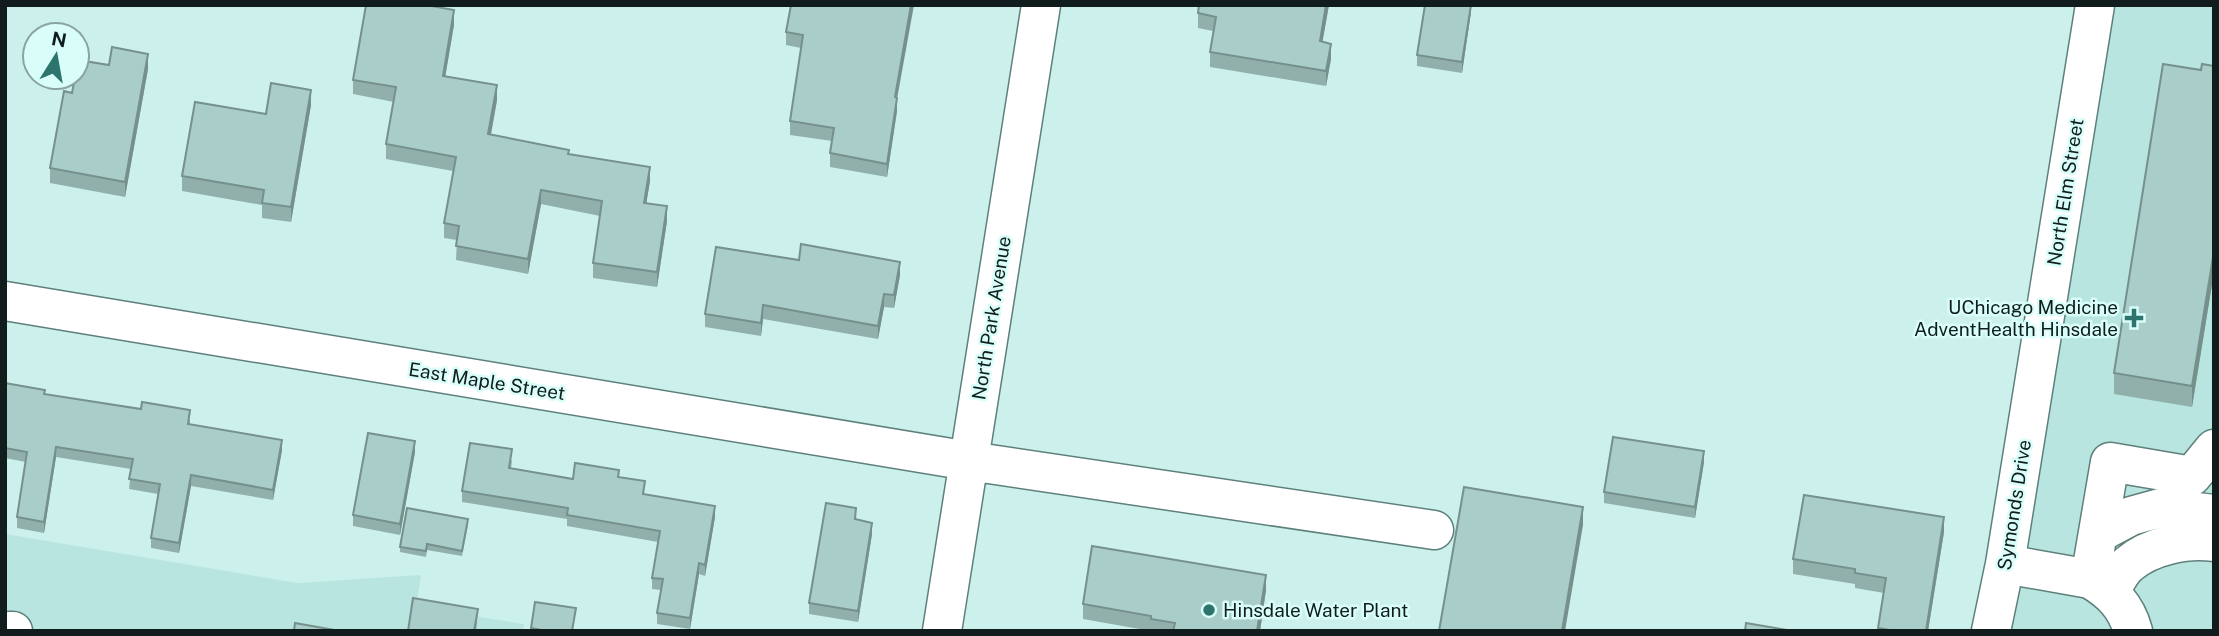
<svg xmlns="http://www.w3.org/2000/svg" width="2219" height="636" font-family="'Public Sans',sans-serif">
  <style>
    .built { fill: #b8e5df }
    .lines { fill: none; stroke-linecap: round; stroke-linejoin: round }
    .minor-casing { stroke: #5e807c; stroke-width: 41 }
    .minor { stroke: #fff; stroke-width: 38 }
    .wall { fill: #91b0ac }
    .shaded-wall { fill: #76908c }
    .building { fill: #a9cdc8; stroke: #76908c; stroke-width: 2 }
    .poi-dot { fill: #2c746d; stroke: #d9fef9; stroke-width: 2.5 }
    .labels { text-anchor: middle; stroke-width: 5; stroke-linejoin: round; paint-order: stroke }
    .street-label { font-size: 19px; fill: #101d1c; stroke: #d9fef9 }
    .poi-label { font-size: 19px; fill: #101d1c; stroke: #d9fef9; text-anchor: end }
  </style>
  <rect width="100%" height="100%" fill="#ccf1ec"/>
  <!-- built -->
  <path class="built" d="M2101,5H2214V631H2009Z
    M5,534L298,583L421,575L416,607L524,624L523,631H5Z"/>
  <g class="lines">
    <!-- minor casing -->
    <g class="minor-casing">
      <path id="minor" d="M5,301L969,461L1434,530
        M2099,533L2131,516L2160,508L2214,514
        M2005,564L2090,579L2110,462L2192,476L2214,449
        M2090,579C2112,592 2126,606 2133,631
        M2110,591C2116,582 2121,570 2129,564C2150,546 2187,538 2214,542
        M9,631H13
        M942,631L1041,5
        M1991,631L2005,564L2095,5"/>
    </g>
    <!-- minor -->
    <use href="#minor" class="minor"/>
  </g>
  <!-- wall -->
  <path class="wall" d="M791,5L897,99V111L887,177L830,167V153L832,141L790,135V121L801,48L786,45V32Z
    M1329,5L1322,42L1331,59L1326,86L1210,67V52L1213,31L1198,28V13Z
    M1471,5V12L1462,73L1417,66V55Z
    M454,25L445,76L497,100L491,135L569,154L650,181L646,203L667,221L657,287L593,278V263L600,216L541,204L528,274L456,260L457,240L444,238V223L453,171L386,159V144L394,102L353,94V80Z
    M109,65L148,69L125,197L50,183V168L72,93Z
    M2214,66V272L2192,407L2114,394V373L2201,70Z
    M311,105L291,222L262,218V205L182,191V176L266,114Z
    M900,275L894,308L884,307L878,339L763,319L761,336L705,327V314Z
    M5,383L45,394L190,420V424L282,450L273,500L191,486L179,553L151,548V538L158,494L129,489L131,469L56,457L44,533L17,528V517L26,462L5,458Z
    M415,452L400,535L353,526V515Z
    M512,460L511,469L573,479L619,477L644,494L715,517L705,576L699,574L690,629L657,624V613L661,590L652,589V578L658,542L567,526V519L462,502V491Z
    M1704,462L1695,518L1604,503V492Z
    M856,519L872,534L858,622L809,614V603Z
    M468,525L462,556L427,550L426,557L400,552V547Z
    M1944,532L1928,631H1878L1884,593L1855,588V584L1793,574V559Z
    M1266,590L1260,631H1151L1083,619V604Z"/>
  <!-- shaded-wall -->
  <path class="shaded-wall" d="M911,5H914L897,99V111L887,177V164L895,97Z
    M1326,5H1329L1320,56V41Z
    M1471,5V12L1462,73V62Z
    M454,10V25L443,90V76Z
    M1331,44V59L1326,86V71Z
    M148,54V69L125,197V182Z
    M497,85V100L488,149V134Z
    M311,90V105L291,222V207Z
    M650,167V181L644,218V203Z
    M541,190V204L528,274V259Z
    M667,206V221L657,287V272Z
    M2214,251V272L2192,407V386Z
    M900,262V275L894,308V295Z
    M884,294V307L878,339V326Z
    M763,305V319L761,336V323Z
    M282,440V450L273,500V490Z
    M415,441V452L400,535V524Z
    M56,447V457L44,533V522Z
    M1704,451V462L1695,518V507Z
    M191,475V486L179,553V543Z
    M715,506V517L705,576V565Z
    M1583,507V525L1565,631H1562Z
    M1944,517V532L1928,631H1926Z
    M872,523V534L858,622V611Z
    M699,563V574L690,629V618Z
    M1266,575V590L1260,631H1257Z
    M478,609L476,631H474Z"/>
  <!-- building -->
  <path class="building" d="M366,5H426L454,10L443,76L497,85L488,134L569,150L568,154L650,167L644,203L667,206L657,272L593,263L602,201L541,190L528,259L456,246L459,226L444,223L456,157L386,144L396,87L353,80Z
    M791,5H911L895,97L897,98L887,164L830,153L834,128L790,121L803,35L786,32Z
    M1199,5H1326L1320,41L1331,44L1326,71L1210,52L1216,17L1198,13Z
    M1425,5H1471L1462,62L1417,55Z
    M112,47L148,54L125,182L50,168L64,91L72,93L75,77H77L78,60L109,65Z
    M2163,64L2201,70L2202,64L2214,66V251L2192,386L2114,373Z
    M271,83L311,90L291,207L262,203L264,190L182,176L195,102L266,114Z
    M801,244L900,262L894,295L884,294L878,326L763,305L761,323L705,314L716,247L799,260Z
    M5,383L45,390L44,394L141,409L142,402L190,410L188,424L282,440L273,490L191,475L179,543L151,538L160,484L129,479L133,459L56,447L44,522L17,517L27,452L5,448Z
    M368,433L415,441L400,524L353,515Z
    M1613,437L1704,451L1695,507L1604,492Z
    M470,443L512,449L509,468L573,479L575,463L619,470L618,477L645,481L643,494L715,506L705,565L699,563L690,618L657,613L663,579L652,578L660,531L567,515L568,508L462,491Z
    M1464,487L1583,507L1562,631H1439Z
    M1804,495L1944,517L1926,631H1895L1878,628L1886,578L1855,573V569L1793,559Z
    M826,503L856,508L855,519L872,523L858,611L809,603Z
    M407,508L468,519L462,551L427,544L426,551L400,547Z
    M1092,546L1266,575L1257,631H1173L1175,623L1151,619V616L1083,604Z
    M413,598L478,609L474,631H408Z
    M535,602L576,608L572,631H546L531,628Z
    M295,623L340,631H294Z
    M1746,623L1793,631H1745Z"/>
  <!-- markers -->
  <g class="poi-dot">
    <path d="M2130.5 307.5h7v7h7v7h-7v7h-7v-7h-7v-7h7z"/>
    <circle cx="1209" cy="610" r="7"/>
  </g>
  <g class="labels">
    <!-- street labels -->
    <g class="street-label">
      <text transform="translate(2065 192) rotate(-81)" y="7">North Elm Street</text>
      <text transform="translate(991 318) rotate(-81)" y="7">North Park Avenue</text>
      <text transform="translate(487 381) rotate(9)" y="7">East Maple Street</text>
      <text transform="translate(2014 505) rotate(-81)" y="7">Symonds Drive</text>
    </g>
    <!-- poi labels -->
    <g class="poi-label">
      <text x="2118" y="314">UChicago Medicine<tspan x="2118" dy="22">AdventHealth Hinsdale</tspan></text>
      <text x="1223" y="617" text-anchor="start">Hinsdale Water Plant</text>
    </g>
  </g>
  <!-- border -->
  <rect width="2219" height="636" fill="none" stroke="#101d1c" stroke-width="14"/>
  <!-- north arrow -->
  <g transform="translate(56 56) rotate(11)"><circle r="33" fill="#d9fef9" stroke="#89a4a1" stroke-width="2"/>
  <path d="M0-5L12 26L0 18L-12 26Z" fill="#2c746d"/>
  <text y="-10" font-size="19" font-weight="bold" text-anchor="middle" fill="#101d1c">N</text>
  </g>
</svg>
